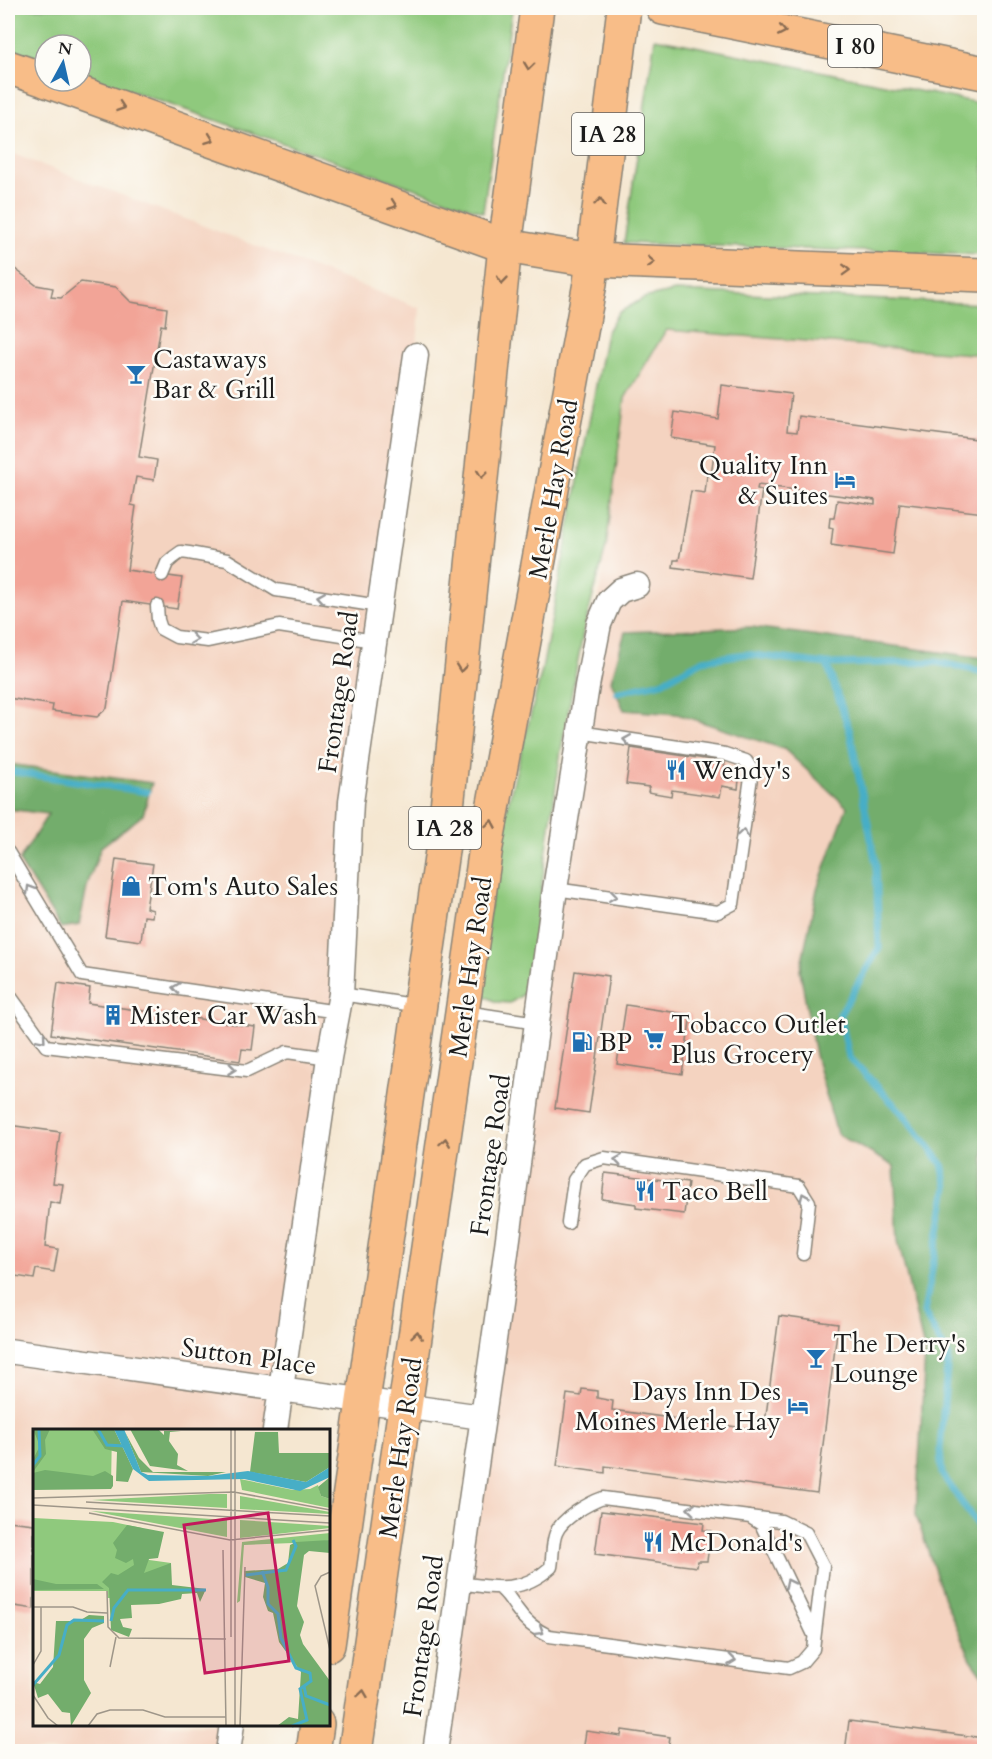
<svg xmlns="http://www.w3.org/2000/svg" width="992" height="1759" font-family="Cardo,serif">
  <style>
    .built { fill: #f4d3c0 }
    .green { fill: #8fc97d; stroke: #56724c; stroke-width: 1.5 }
    .forest { fill: #73ad6c; stroke: #486444; stroke-width: 1.5 }
    .lines { fill: none; stroke-linecap: round; stroke-linejoin: round }
    .stream { stroke: #47aec6; stroke-width: 7 }
    .building { fill: #f2a497 }
    .lane-casing { stroke: #888276; stroke-width: 15 }
    .street-casing { stroke: #888276; stroke-width: 27 }
    .primary-casing { stroke: #888276; stroke-width: 36 }
    .highway-casing { stroke: #888276; stroke-width: 36 }
    .lane { stroke: #fff; stroke-width: 12 }
    .street { stroke: #fff; stroke-width: 24 }
    .primary { stroke: #f8bd88; stroke-width: 33 }
    .highway { stroke: #f8bd88; stroke-width: 33 }
    .oneway { stroke: #8a6c52 }
    .oneway2 { stroke: #999 }
    .labels { text-anchor: middle; stroke-width: 5; stroke-linejoin: round; paint-order: stroke }
    .shield { fill: #fdfcf7; stroke: #605f5e; stroke-width: 1.5 }
    .shield-label { font-size: 24px; font-weight: bold; fill: #1c1c1c }
    .poi-label { font-size: 26px; fill: #1c1c1c; stroke: #fdfcf7; text-anchor: start }
    .street-label { font-size: 26px; fill: #1c1c1c; stroke: #fdfcf7 }
    .inset-river { fill: none; stroke: #47aec6; stroke-width: 3 }
    .inset-road { fill: none; stroke: #9e9689; stroke-width: 1.5 }
    .view { fill: #c2185b; fill-opacity: 0.15; stroke: #c2185b; stroke-width: 3 }
    .inset-edge { fill: none; stroke: #1c1c1c; stroke-width: 3 }
  </style>
  <rect width="100%" height="100%" fill="#fdfcf7"/>
  <filter id="ink" filterUnits="userSpaceOnUse"><feTurbulence type="fractalNoise" baseFrequency=".0167" numOctaves="2"/><feDisplacementMap in="SourceGraphic" scale="12" xChannelSelector="R" yChannelSelector="G"/><feConvolveMatrix kernelMatrix="1 2 1 2 8 2 1 2 1" color-interpolation-filters="sRGB"/></filter>
  <filter id="wash" filterUnits="userSpaceOnUse"><feTurbulence type="fractalNoise" baseFrequency=".008" numOctaves="4" result="noise"/><feDisplacementMap in="SourceGraphic" scale="24" xChannelSelector="R" yChannelSelector="G"/><feGaussianBlur stdDeviation="1.35" result="paint"/><feColorMatrix in="noise" values="0 0 0 0 0 0 0 0 0 0 0 0 0 0 0 0 0 1.4 0 .05"/><feComposite in="paint" operator="in"/></filter>
  <g filter="url(#wash)">
    <rect width="100%" height="100%" fill="#f5e7d1"/>
    <!-- built -->
    <path class="built" d="M8,152L420,308L416,355L351,802L341,994L275,1430H34V1724L232,1725L228,1751H8Z
      M666,330L984,355V1751L435,1752L587,686L625,398Z"/>
    <!-- green -->
    <path class="green" d="M8,8H500L512,10L483,212L81,74V45H45V61L8,48Z
      M655,38L984,104V255L624,243Z
      M675,291L984,304V355L666,330L625,398L606,547L583,633L561,750L537,918L531,976L524,994L510,1003L496,1002L485,996L479,979L501,831L542,670L606,333L618,313L644,298Z"/>
    <!-- forest -->
    <path class="forest" d="M752,627L984,658V1677L971,1659L944,1599L916,1515L925,1353L898,1241L894,1166L837,1134L815,1055L800,970L817,889L847,807L784,749L677,714L624,710L611,681L625,632Z
      M8,764L152,783L143,815L101,847L88,883L79,925L61,928L19,861L48,814L8,809Z"/>
    <g class="lines">
      <!-- stream -->
      <path class="stream" d="M827,664L850,732L876,864L879,948L840,1014L849,1057L905,1116L942,1164L947,1187L924,1313L948,1356L940,1449L942,1474L984,1535
        M617,692L662,682L703,660L745,654L827,664L936,662L984,672
        M8,771L147,792"/>
    </g>
    <g id="blocks">
      <!-- building -->
      <path class="building" d="M10,265L36,285L53,288L51,297L61,298L81,282L116,287L131,302L167,308L165,326L161,325L139,457L157,460L154,480L136,477L131,505L136,506L127,570L182,578L177,609L123,601L107,708L97,717L52,711L53,705L8,698V268Z
        M722,385L791,394L787,431L797,432L799,416L984,440V513L900,503L893,554L831,545L833,528L829,527L830,518H834L837,500L875,505V500L758,485L757,489L762,490L750,578L673,567L674,560H679L691,491L705,493L707,475L711,476L715,445L671,438L675,412L718,419Z
        M631,748L725,762L723,778L739,780L738,789L722,786L720,797L672,790L671,796L648,792L649,787L626,784Z
        M116,859L153,864L146,908L153,910L152,917L144,916L141,941L105,936Z
        M575,971L609,976L589,1113L555,1108Z
        M58,983L90,988L88,1003L255,1027L252,1050L242,1049L240,1061L51,1034Z
        M626,1005L691,1015L682,1074L617,1064Z
        M8,1125L60,1132L53,1183L63,1184L60,1204L50,1202L45,1247L58,1249L54,1272L36,1269L34,1279L16,1276L14,1286L8,1285Z
        M605,1173L688,1183L684,1214L636,1208V1204L602,1199Z
        M779,1316L838,1324L817,1493L605,1466V1473L557,1466L567,1394L581,1396L582,1389L597,1391V1398L613,1401L612,1410L759,1430L760,1423H765Z
        M601,1511L704,1523L703,1530L711,1531L707,1561H698L697,1567L595,1554Z
        M8,1521L34,1524V1609L8,1605Z
        M849,1721L984,1738L982,1752H845Z
        M622,1730L670,1737L668,1752H583L586,1731L621,1736Z"/>
    </g>
  </g>
  <g filter="url(#ink)">
    <use href="#blocks" fill-opacity="0" stroke="#888276" stroke-width="1.5"/>
    <g class="lines">
      <!-- lane casing -->
      <g class="lane-casing">
        <path id="lane" d="M162,575L167,563L174,557L181,552L189,553L227,560L276,590L379,606
          M157,606L158,620L161,629L176,637L208,641L279,626L374,641
          M8,852L82,975L338,1012
          M555,889L718,912L733,904L752,770L746,761L725,754L579,732
          M8,993L46,1046L247,1071L287,1052L329,1058
          M341,994L420,1006
          M465,1012L537,1023
          M568,1223L574,1180L585,1164L604,1158L799,1186L809,1202L803,1254
          M750,1517L761,1524L814,1635
          M459,1583C495,1588 521,1594 551,1567C553,1556 552,1542 556,1533C562,1518 589,1503 603,1498L781,1521L806,1533L823,1566L813,1649L802,1662L789,1668L549,1636C536,1630 524,1620 516,1608C511,1600 508,1595 501,1589"/>
      </g>
      <!-- street casing -->
      <g class="street-casing">
        <path id="street" d="M8,1351L482,1417
          M275,1430L329,1058L341,994L351,802L416,355
          M228,1752L232,1724
          M435,1752L499,1305L555,889L587,686L599,624L609,601L621,590L637,585"/>
      </g>
      <!-- primary casing -->
      <g class="primary-casing">
        <path id="primary" d="M328,1645L444,837L505,246L537,8
          M313,1752L317,1724
          M355,1752L486,847L590,283L624,8"/>
      </g>
      <!-- highway casing -->
      <g class="highway-casing">
        <path id="highway" d="M663,8L984,73
          M8,67L45,80
          M47,81L505,246L592,260L984,275"/>
      </g>
      <!-- lane -->
      <use href="#lane" class="lane"/>
      <!-- street -->
      <use href="#street" class="street"/>
      <!-- primary -->
      <use href="#primary" class="primary"/>
      <!-- highway -->
      <use href="#highway" class="highway"/>
    </g>
    <!-- one-way arrows -->
    <defs><path id="oneway-chevron" d="M-2-3.5L2.5 0L-2 3.5" fill="none" stroke-width="1.6" stroke-linecap="round" stroke-linejoin="round" transform="scale(1.5)"/></defs>
    <g class="oneway">
      <use href="#oneway-chevron" transform="translate(782 31) rotate(11)"/>
      <use href="#oneway-chevron" transform="translate(529 66) rotate(97)"/>
      <use href="#oneway-chevron" transform="translate(121 107) rotate(19)"/>
      <use href="#oneway-chevron" transform="translate(210 139) rotate(20)"/>
      <use href="#oneway-chevron" transform="translate(600 202) rotate(-83)"/>
      <use href="#oneway-chevron" transform="translate(393 205) rotate(20)"/>
      <use href="#oneway-chevron" transform="translate(651 262) rotate(2)"/>
      <use href="#oneway-chevron" transform="translate(846 270) rotate(2)"/>
      <use href="#oneway-chevron" transform="translate(502 280) rotate(96)"/>
      <use href="#oneway-chevron" transform="translate(482 474) rotate(96)"/>
      <use href="#oneway-chevron" transform="translate(461 668) rotate(96)"/>
      <use href="#oneway-chevron" transform="translate(491 824) rotate(-80)"/>
      <use href="#oneway-chevron" transform="translate(445 1142) rotate(-82)"/>
      <use href="#oneway-chevron" transform="translate(417 1335) rotate(-82)"/>
      <use href="#oneway-chevron" transform="translate(363 1694) rotate(-82)"/>
    </g>
    <g class="oneway2">
      <use href="#oneway-chevron" transform="translate(321 597) rotate(-171)"/>
      <use href="#oneway-chevron" transform="translate(194 639) rotate(8)"/>
      <use href="#oneway-chevron" transform="translate(627 740) rotate(-171)"/>
      <use href="#oneway-chevron" transform="translate(743 833) rotate(-82)"/>
      <use href="#oneway-chevron" transform="translate(30 889) rotate(-121)"/>
      <use href="#oneway-chevron" transform="translate(613 896) rotate(8)"/>
      <use href="#oneway-chevron" transform="translate(176 988) rotate(-172)"/>
      <use href="#oneway-chevron" transform="translate(42 1039) rotate(49)"/>
      <use href="#oneway-chevron" transform="translate(232 1069) rotate(7)"/>
      <use href="#oneway-chevron" transform="translate(618 1160) rotate(-172)"/>
      <use href="#oneway-chevron" transform="translate(804 1197) rotate(-114)"/>
      <use href="#oneway-chevron" transform="translate(691 1509) rotate(-173)"/>
      <use href="#oneway-chevron" transform="translate(789 1583) rotate(-116)"/>
      <use href="#oneway-chevron" transform="translate(540 1631) rotate(32)"/>
      <use href="#oneway-chevron" transform="translate(732 1660) rotate(7)"/>
    </g>
  </g>
  <!-- icons -->
  <defs>
    <g id="bar-bare" transform="scale(1.62)"><path d="M-6-5H6L.8 .8V4.5H3.5V6h-7V4.5H-.8V.8Z" fill="#1f6fb2" stroke="#fdfcf7" stroke-width="2.5" paint-order="stroke"/></g>
    <g id="hotel-bare" transform="scale(1.62)"><path d="M-6-4.5h1.5V1H6V5H4.5V3h-9V5H-6ZM-4 0a1.8 1.8 0 1 1 3.6 0ZM.5 0V-2.5h3Q6-2.5 6 0Z" fill="#1f6fb2" stroke="#fdfcf7" stroke-width="2.5" paint-order="stroke"/></g>
    <g id="restaurant-bare" transform="scale(1.62)"><path d="M-5-6h1v4h1v-4h1v4h1v-4h1v5L-1.5 .5V6h-2V.5L-5-1ZM5-6V6H3V1.5H1.5Q1.5-4 5-6Z" fill="#1f6fb2" stroke="#fdfcf7" stroke-width="2.5" paint-order="stroke"/></g>
    <g id="shop-bare" transform="scale(1.62)"><path d="M-5-2.5h2.3a2.7 3.5 0 0 1 5.4 0H5L5.5 6h-11ZM-1.5-2.5h3a1.5 2.3 0 0 0-3 0Z" fill="#1f6fb2" stroke="#fdfcf7" stroke-width="2.5" paint-order="stroke"/></g>
    <g id="building-bare" transform="scale(1.62)"><path d="M-4-6H4V6H1V3H-1V6H-4ZM-2.5-4.3h1.7v1.8h-1.7ZM.8-4.3h1.7v1.8H.8ZM-2.5-1h1.7V.8h-1.7ZM.8-1h1.7V.8H.8Z" fill="#1f6fb2" stroke="#fdfcf7" stroke-width="2.5" paint-order="stroke"/></g>
    <g id="supermarket-bare" transform="scale(1.62)"><path d="M-6-5.5h2.5l.6 2H6L4.5 2H-2.5L-4.4-4H-6ZM-1.5 3.2a1.3 1.3 0 1 0 .1 0ZM3 3.2a1.3 1.3 0 1 0 .1 0Z" fill="#1f6fb2" stroke="#fdfcf7" stroke-width="2.5" paint-order="stroke"/></g>
    <g id="fuel-bare" transform="scale(1.62)"><path d="M-5.5-6h7V0h2V4h1.3V-2.5L3-4.5l.8-.8L6-3V5H2.5V1h-1V6h-7ZM-4.2-4.7v3.2H.2V-4.7Z" fill="#1f6fb2" stroke="#fdfcf7" stroke-width="2.5" paint-order="stroke"/></g>
  </defs>
  <g fill-rule="evenodd">
    <use href="#bar-bare" x="136" y="374"/>
    <use href="#hotel-bare" x="845" y="480"/>
    <use href="#restaurant-bare" x="676" y="770"/>
    <use href="#shop-bare" x="131" y="886"/>
    <use href="#building-bare" x="113" y="1015"/>
    <use href="#supermarket-bare" x="654" y="1039"/>
    <use href="#fuel-bare" x="582" y="1042"/>
    <use href="#restaurant-bare" x="645" y="1191"/>
    <use href="#bar-bare" x="816" y="1358"/>
    <use href="#hotel-bare" x="798" y="1406"/>
    <use href="#restaurant-bare" x="653" y="1542"/>
  </g>
  <g class="labels">
    <!-- shield labels -->
    <g class="shield">
      <rect x="828" y="25" width="54" height="42" rx="4.5"/>
      <rect x="572" y="113" width="72" height="42" rx="4.5"/>
      <rect x="409" y="807" width="72" height="42" rx="4.5"/>
    </g>
    <g class="shield-label">
      <text x="855" y="54">I 80</text>
      <text x="608" y="142">IA 28</text>
      <text x="445" y="836">IA 28</text>
    </g>
    <!-- poi labels -->
    <g class="poi-label">
      <text x="153" y="368">Castaways<tspan x="153" dy="30">Bar &amp; Grill</tspan></text>
      <text x="828" y="474" text-anchor="end">Quality Inn<tspan x="828" dy="30">&amp; Suites</tspan></text>
      <text x="693" y="779">Wendy's</text>
      <text x="148" y="895">Tom's Auto Sales</text>
      <text x="130" y="1024">Mister Car Wash</text>
      <text x="671" y="1033">Tobacco Outlet<tspan x="671" dy="30">Plus Grocery</tspan></text>
      <text x="599" y="1051">BP</text>
      <text x="662" y="1200">Taco Bell</text>
      <text x="833" y="1352">The Derry's<tspan x="833" dy="30">Lounge</tspan></text>
      <text x="781" y="1400" text-anchor="end">Days Inn Des<tspan x="781" dy="30">Moines Merle Hay</tspan></text>
      <text x="670" y="1551">McDonald's</text>
    </g>
    <!-- street labels -->
    <g class="street-label">
      <text transform="translate(553 489) rotate(-80)" y="9">Merle Hay Road</text>
      <text transform="translate(338 692) rotate(-82)" y="9">Frontage Road</text>
      <text transform="translate(470 967) rotate(-82)" y="9">Merle Hay Road</text>
      <text transform="translate(490 1155) rotate(-82)" y="9">Frontage Road</text>
      <text transform="translate(249 1356) rotate(8)" y="9">Sutton Place</text>
      <text transform="translate(400 1448) rotate(-82)" y="9">Merle Hay Road</text>
      <text transform="translate(423 1636) rotate(-82)" y="9">Frontage Road</text>
    </g>
  </g>
  <!-- overview -->
  <g transform="translate(33 1429)">
    <rect width="297" height="297" fill="#f5e7d1"/>
    <path d="M0,0H79L78,58L0,56ZM207,50L260,61L277,60L285,56L288,67L297,70V79L209,61ZM176,65H194V79L59,71ZM207,67L297,83V85L207,80ZM58,82L194,91V108ZM0,89L80,93L109,99V130L138,134V169H74V162H0ZM207,91L297,97V99L207,109ZM297,104V111L286,113L211,116L207,172L204,174L209,113Z" fill="#8fc97d"/>
    <path d="M0,0H17L12,11L13,25L0,43V30L7,17ZM59,0H81L100,40L95,53L83,52L84,23L72,20ZM97,0H125L131,6V2H148L137,3L136,12L145,25L144,36L155,42L117,37ZM92,3L106,29L120,43H193L175,47L108,43ZM222,3H245L246,24H297V38L273,53L217,43ZM12,41L60,47L72,42L80,47V57L78,60L0,61V44ZM297,48V70L288,67L285,58ZM94,96L131,103L125,129L116,130L111,144L138,134L139,156L173,160L167,173L164,164L149,165L148,170L126,175L98,176L99,189L87,190L90,198L99,200L96,208L78,201L76,159L69,153L78,144L85,146L101,136L100,130L93,134L82,129L84,121L80,114ZM297,111V124L276,122L271,126L264,177L271,193L267,206L270,215L297,252V297H244L256,288L265,290L268,243L246,213L240,184L235,182L230,168L232,154L212,148L211,142L245,140L255,134L257,116L263,113ZM0,150L23,155H64L71,160L0,161ZM56,186L71,187V194L59,199L51,210V251L58,264L38,297L37,284L29,283L15,265L5,269L0,253L7,255L20,238L23,192H46Z" fill="#73ad6c"/>
    <path d="M81,0H91L108,43L115,46L175,47L215,42L273,53L297,38V48L267,62L211,50L116,52L100,40Z" fill="#47aec6"/>
    <path class="inset-river" d="M65,0L74,16L91,17M0,36L7,27L6,0M229,142L235,158V175L245,185L248,209L263,239L277,244L278,252L267,260L274,291L259,297M213,146L253,141L263,117L260,111M78,192L81,179L95,161H173M0,256L26,226L34,196L41,191L71,192M271,257L273,267L297,276"/>
    <path class="inset-road" d="M198,0V208M0,69L201,63L297,81M53,73L297,87M0,76L297,94M56,84L197,111L297,101M190,121L193,297M297,143L288,147L282,157L297,221M74,162L75,198L86,209L193,210M0,178H40L54,183L74,184M0,236L8,222V178M77,238L83,208M0,266L15,289L25,297M55,297L64,285L77,281H110L132,288H193M202,297V0M207,297L212,138"/>
    <path class="view" d="M235,84L256,232L172,244L151,96Z"/>
    <rect width="297" height="297" class="inset-edge"/>
  </g>
  <!-- margin -->
  <rect width="992" height="1759" fill="none" stroke="#fdfcf7" stroke-width="30"/>
  <!-- north arrow -->
  <g transform="translate(63 63) rotate(8)"><circle r="28" fill="#fdfcf7" stroke="#a3a29f" stroke-width="1.5"/>
  <path d="M0-4.5L10 22L0 15L-10 22Z" fill="#1f6fb2"/>
  <text y="-9" font-size="16" font-weight="bold" text-anchor="middle" fill="#1c1c1c">N</text>
  </g>
</svg>
